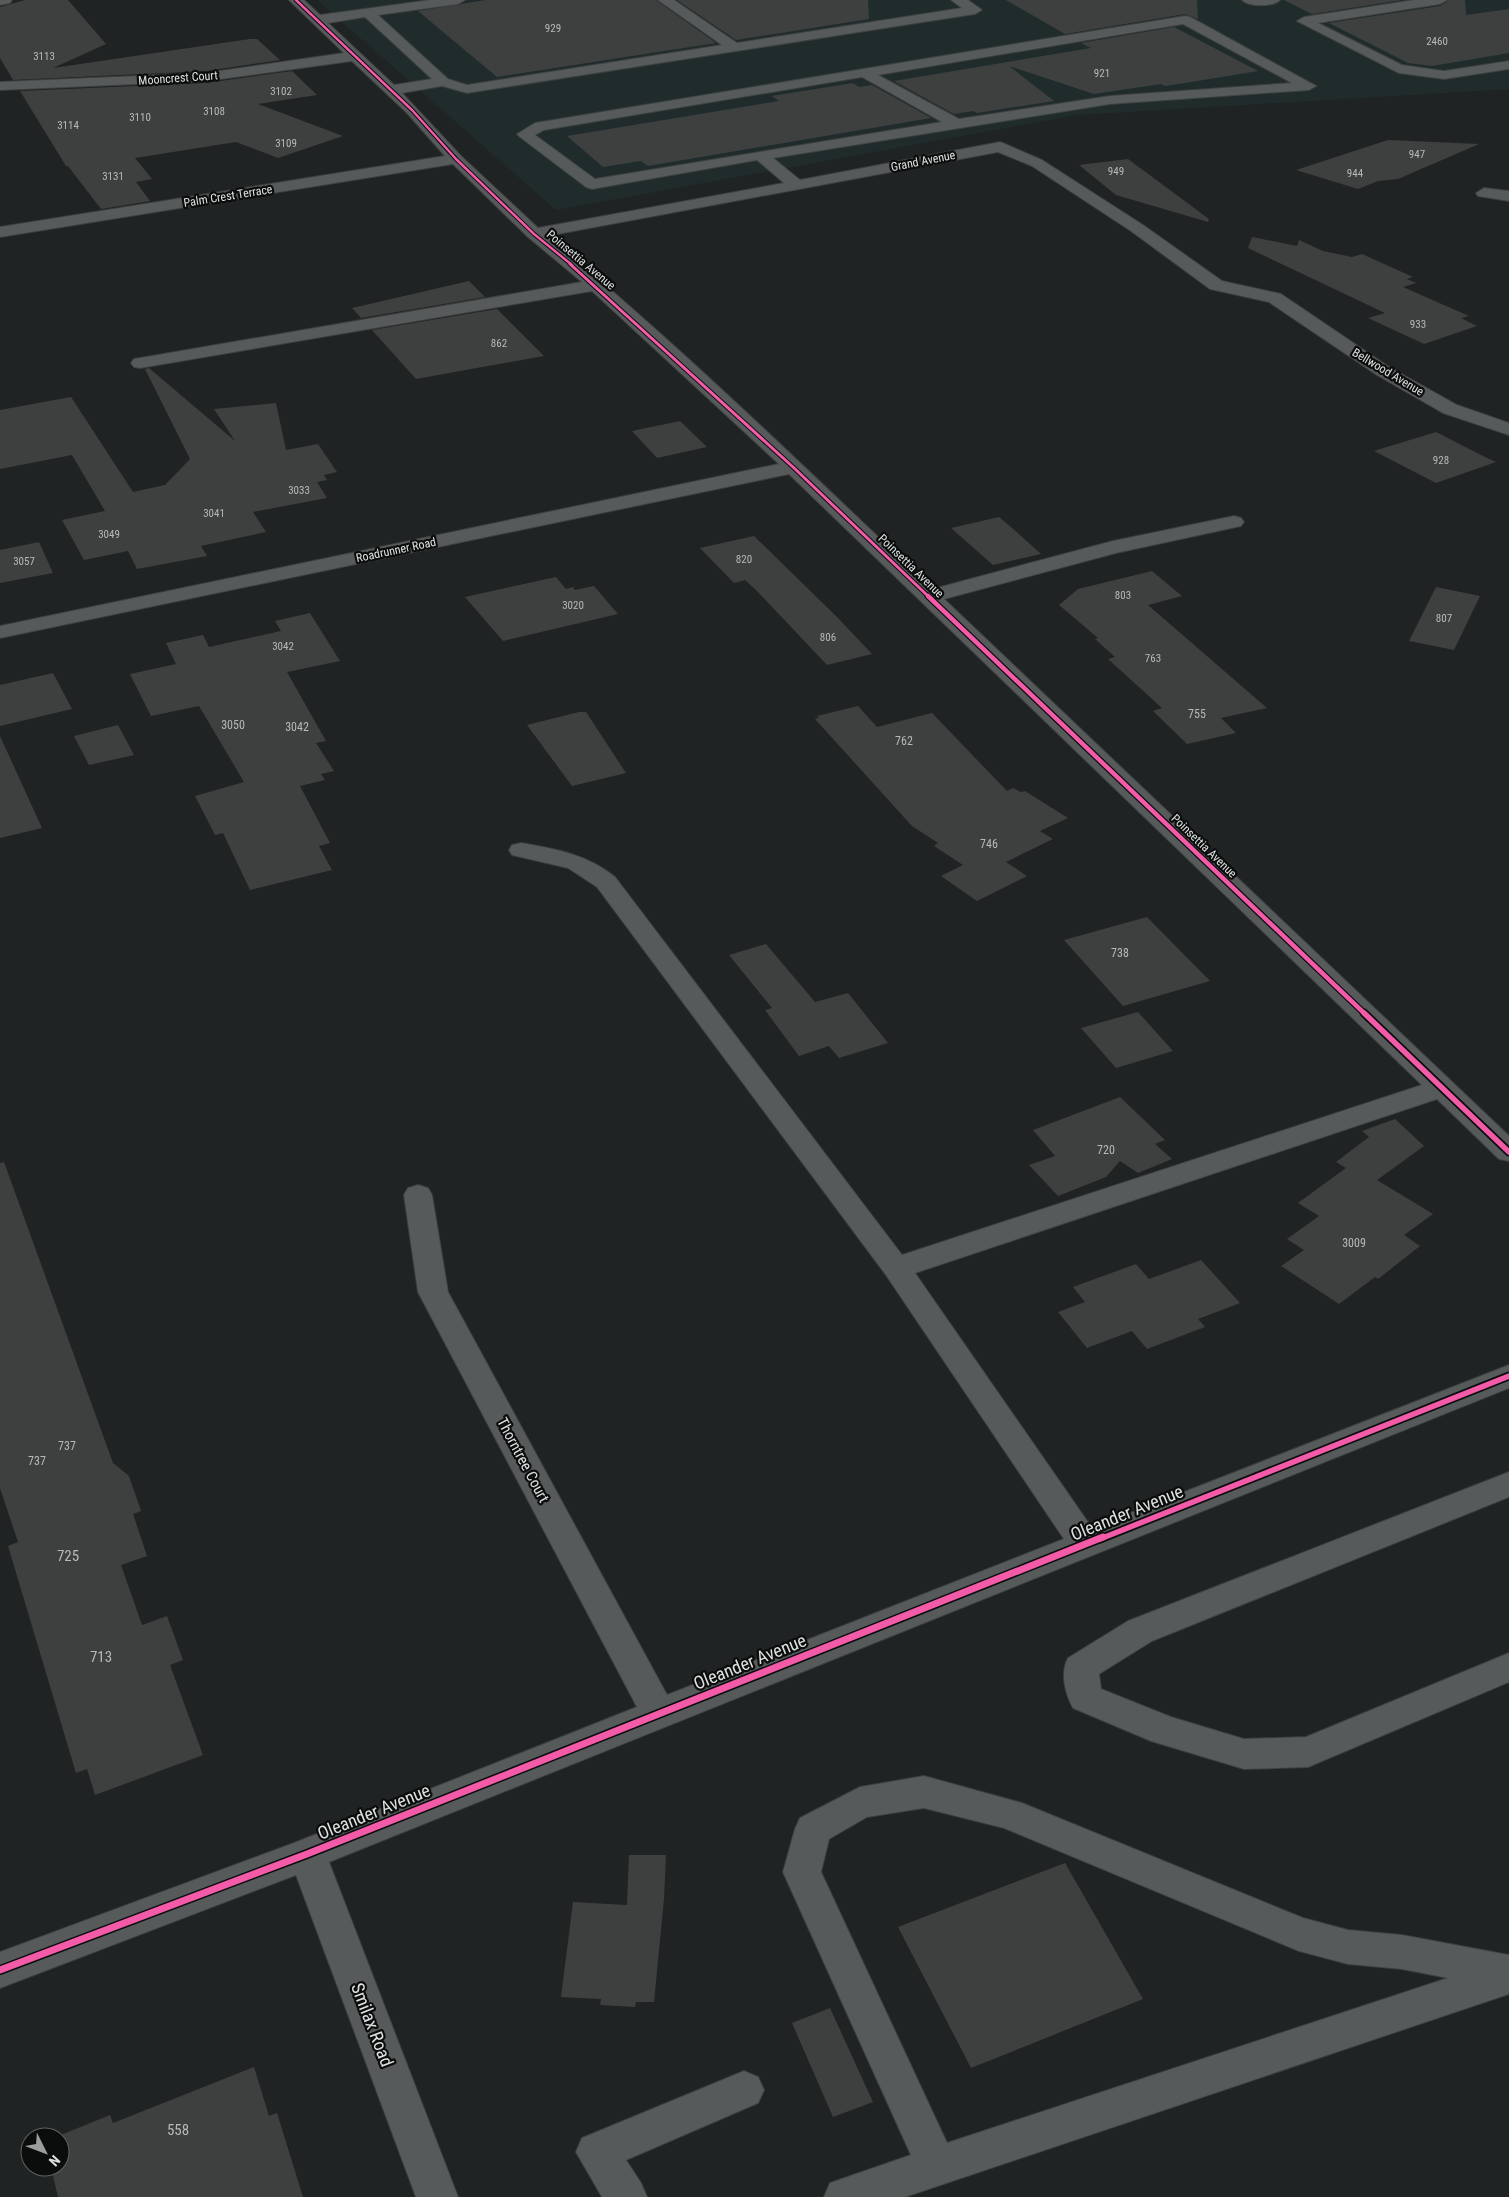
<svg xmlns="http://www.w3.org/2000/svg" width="1509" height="2197" font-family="'Roboto Condensed',sans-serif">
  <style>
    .built { fill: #202c2c }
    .building { fill: #3e4040 }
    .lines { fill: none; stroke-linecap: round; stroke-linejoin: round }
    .minor-casing { stroke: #3c3f3f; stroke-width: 2 }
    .minor { fill: #575a5a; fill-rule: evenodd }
    .cycleway-far4-casing { stroke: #0b0d0d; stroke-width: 4.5 }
    .cycleway-far3-casing { stroke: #0b0d0d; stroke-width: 5 }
    .cycleway-far2-casing { stroke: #0b0d0d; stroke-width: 7 }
    .cycleway-far1-casing { stroke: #0b0d0d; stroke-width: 9 }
    .cycleway-casing { stroke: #0b0d0d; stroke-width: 10 }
    .cycleway-far4 { stroke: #f35aa7; stroke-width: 2.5 }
    .cycleway-far3 { stroke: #f35aa7; stroke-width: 3 }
    .cycleway-far2 { stroke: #f35aa7; stroke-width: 4.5 }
    .cycleway-far1 { stroke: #f35aa7; stroke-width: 5.5 }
    .cycleway { stroke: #f35aa7; stroke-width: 7 }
    .labels { text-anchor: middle; stroke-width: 4.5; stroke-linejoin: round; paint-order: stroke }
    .far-number-label { font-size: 11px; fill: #b6b9b9 }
    .far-street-label { font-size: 12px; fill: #dee1e1; stroke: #0b0d0d }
    .number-label { font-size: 12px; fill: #b6b9b9 }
    .street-label { font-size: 15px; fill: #dee1e1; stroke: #0b0d0d }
    .near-number-label { font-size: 15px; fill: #b6b9b9 }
    .near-street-label { font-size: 18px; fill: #dee1e1; stroke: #0b0d0d }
  </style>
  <rect width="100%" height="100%" fill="#202323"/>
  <!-- built -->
  <path class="built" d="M317,0H1509V89L1077,115L556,210Z"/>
  <!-- building -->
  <path class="building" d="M25,0H68L106,44L53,68L250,39H257L280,60L206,71L13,80L0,58V7Z
    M486,0H656L716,43L497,77L418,11Z
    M677,0H868L869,19L736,40Z
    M1006,0H1197L1198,19L1185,14L1065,34Z
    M1284,0H1402L1312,14Z
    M1449,0H1465L1466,15L1509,9V53L1432,66L1408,63L1329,23L1440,6Z
    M1174,27L1258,71L1185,83L1165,86L1161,84L1094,94L1009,66L1054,101L977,113L973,111L954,114L894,81L1091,48L1081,43Z
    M292,71L317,95L258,104L343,136L278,158L236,142L135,158L152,179L136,182L150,201L101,209L68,166H66L20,91L206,83Z
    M853,83L859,87L872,85L931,118L648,166L641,161L603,167L567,136L779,101L772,96Z
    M1388,140L1479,144L1398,179L1378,181L1358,189L1296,170Z
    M1128,159L1209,219L1208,222L1116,195L1079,165Z
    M1252,237L1297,246L1299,240L1323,251L1352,257L1362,254L1413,277L1407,279L1416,283L1403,287L1469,316L1461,318L1477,326L1424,344L1368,318L1385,313L1248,248Z
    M469,281L485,297L361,318L352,308Z
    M497,309L544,356L416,379L372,330Z
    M149,368L235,441L214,409L276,403L286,450L318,444L337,472L324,475L327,480L317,482L327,498L253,512L266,532L201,546L207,556L137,569L128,551L84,560L62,520L105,511L72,455L0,469V410L71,397L133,492L165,485L190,459L145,369Z
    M680,421L707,447L657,458L632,431Z
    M1436,432L1485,457L1496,462L1436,483L1374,451Z
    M999,517L1011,527L1041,554L993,565L951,528Z
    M754,536L838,618L872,654L827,665L757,591L745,580L734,583L700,548Z
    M39,542L53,573L0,583V550Z
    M1152,571L1182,596L1148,605L1267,708L1221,718L1236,733L1187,744L1153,711L1162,708L1108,659L1115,657L1095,639L1098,638L1059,605L1078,589Z
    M556,577L566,589L573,587L575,590L594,586L618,614L503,641L465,597Z
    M1436,587L1480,596L1454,650L1409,641Z
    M310,613L340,661L287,672L326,741L316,743L334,771L321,774L325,780L300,786L330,843L319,846L332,870L250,890L223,833L215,835L195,796L244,782L199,706L151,716L130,674L176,664L166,643L203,635L209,647L281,631L275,621Z
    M53,673L72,709L0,726V685Z
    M858,706L877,727L932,713L1007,791L1013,788L1021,792L1025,791L1068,818L1040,831L1053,839L1006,862L1027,876L977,901L941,876L963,865L934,846L938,843L912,826L815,719L819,718L817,716Z
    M579,712H586L626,773L572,786L527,725Z
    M118,725L134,755L89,765L74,736Z
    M0,736L42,828L0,838Z
    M1147,917L1210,981L1123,1006L1064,940Z
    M766,944L815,1002L848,993L888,1043L839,1058L829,1046L799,1056L765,1010L772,1008L729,955Z
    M1138,1012L1173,1051L1116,1068L1081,1028Z
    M1120,1097L1165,1140L1155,1144L1172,1159L1138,1173L1120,1161L1106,1177L1058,1196L1029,1165L1055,1156L1033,1130Z
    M1395,1119L1424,1146L1377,1180L1433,1214L1404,1235L1420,1246L1378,1279L1375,1277L1339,1304L1281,1266L1304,1250L1287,1239L1319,1216L1298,1203L1346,1168L1336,1162L1369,1137L1362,1131Z
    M4,1162L113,1463L129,1476L141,1511L133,1514L147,1556L121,1565L142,1625L167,1616L183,1660L170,1665L203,1755L95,1795L87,1769L76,1773L8,1546L18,1542L0,1488V1163Z
    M1201,1260L1240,1303L1198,1319L1205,1327L1147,1349L1132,1331L1087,1348L1058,1312L1085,1302L1073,1287L1136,1264L1149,1279Z
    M629,1855H666L664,1899L654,2002H636L635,2007L600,2005L601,1999L561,1997L573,1902L627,1905Z
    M1065,1863L1143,1999L971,2068L898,1927Z
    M830,2008L873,2102L833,2117L792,2023Z
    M254,2067L269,2116L277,2113L303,2197H58L51,2167H60V2137H56L110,2115L113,2123Z"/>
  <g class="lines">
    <!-- minor casing -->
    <g class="minor-casing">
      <path id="minor" d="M0,0H12L10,3L0,5Z
        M289,0H304L320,15L430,0H465L458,4L378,15L448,79L467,85L722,45L658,0H674L737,43L962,8L951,0H968L982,10L975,14L467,93L442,86L402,93L461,156L538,228L784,183L757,160L592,189L586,187L520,137L517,134L535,123L1185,16L1190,17L1316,86L1309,90L1110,104L773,158L800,180L1000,142L1005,144L1042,160L1143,225L1222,281L1281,294L1389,367L1457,405L1509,423V435L1443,413L1377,375L1269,302L1210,289L1131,231L1032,166L998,152L547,236C682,347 807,470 933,589L1113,541L1234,516L1241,518L1244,522L1241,526L1116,553L944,599L1509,1136V1161L1499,1159L1437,1099L915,1273L1092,1528L1509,1365V1388L329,1862L458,2197H416L296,1875L0,1988V1952L294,1843L637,1707L418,1292L404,1195L408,1188L418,1185L428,1188L432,1195L448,1292L667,1695L1064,1539L886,1275L597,887L568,868L512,855L509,850L512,845L521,843C555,849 587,854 615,877L902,1255L1422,1085L789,474L0,638V626L779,464L592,291L140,368L134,367L131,363L134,359L140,358L582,282L528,237L453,164L0,237V227L445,156L407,113L352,61L206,81L0,90V82L206,73L344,53ZM365,17L432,79L394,85L328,23ZM1183,24L1292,83L1110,96L959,119L878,75ZM862,77L942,122L595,179L535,135L544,130Z
        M1242,0H1280C1273,7 1249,7 1242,0Z
        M1414,0H1447L1440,4L1318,23L1402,65L1444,71L1509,61V69L1444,79L1399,73L1297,21L1304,17Z
        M1484,188L1509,191V201L1478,196L1476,193Z
        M1509,1472V1497L1152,1641L1099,1674L1101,1689L1171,1717L1244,1739L1306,1737L1509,1653V1682L1308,1767L1244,1769L1151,1741L1073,1708C1065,1693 1060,1673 1068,1658L1128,1621Z
        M924,1776L1022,1803L1303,1918L1348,1930L1402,1935L1509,1955V1994L905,2197H824L830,2183L911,2155L783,1872L795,1829L800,1818L860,1787ZM924,1808L1004,1828L1299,1951L1348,1964L1402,1969L1448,1978L947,2143L821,1872L829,1839L867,1817Z
        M744,2071L758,2077L764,2090L758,2103L626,2160L641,2183L647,2197H602L576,2152L582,2138Z"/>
    </g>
    <!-- minor -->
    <use href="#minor" class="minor"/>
    <!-- cycleway-far4 casing -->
    <g class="cycleway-far4-casing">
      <path id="cycleway-far4" d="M296,0L412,110L456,159L534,234L572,265"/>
    </g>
    <!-- cycleway-far3 casing -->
    <g class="cycleway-far3-casing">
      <path id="cycleway-far3" d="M570,264L793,467L929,597"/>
    </g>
    <!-- cycleway-far2 casing -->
    <g class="cycleway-far2-casing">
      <path id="cycleway-far2" d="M928,596L1365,1014"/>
    </g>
    <!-- cycleway-far1 casing -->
    <g class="cycleway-far1-casing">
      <path id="cycleway-far1" d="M1364,1013L1509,1152
        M1100,1539L1509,1376"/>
    </g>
    <!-- cycleway casing -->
    <g class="cycleway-casing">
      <path id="cycleway" d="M0,1970L307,1854L1103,1537"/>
    </g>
    <!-- cycleway-far4 -->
    <use href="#cycleway-far4" class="cycleway-far4"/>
    <!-- cycleway-far3 -->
    <use href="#cycleway-far3" class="cycleway-far3"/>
    <!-- cycleway-far2 -->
    <use href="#cycleway-far2" class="cycleway-far2"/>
    <!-- cycleway-far1 -->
    <use href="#cycleway-far1" class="cycleway-far1"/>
    <!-- cycleway -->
    <use href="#cycleway" class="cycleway"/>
  </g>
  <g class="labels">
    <!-- far-number labels -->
    <g class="far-number-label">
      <text x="553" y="32">929</text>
      <text x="1437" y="45">2460</text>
      <text x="44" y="60">3113</text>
      <text x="1102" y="77">921</text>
      <text x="281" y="95">3102</text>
      <text x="214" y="115">3108</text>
      <text x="140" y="121">3110</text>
      <text x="68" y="129">3114</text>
      <text x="286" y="147">3109</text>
      <text x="1417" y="158">947</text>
      <text x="1116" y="175">949</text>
      <text x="1355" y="177">944</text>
      <text x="113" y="180">3131</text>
      <text x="1418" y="328">933</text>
      <text x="499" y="347">862</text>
      <text x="1441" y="464">928</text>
      <text x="299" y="494">3033</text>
      <text x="214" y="517">3041</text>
      <text x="109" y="538">3049</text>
      <text x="744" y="563">820</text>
      <text x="24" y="565">3057</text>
      <text x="1123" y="599">803</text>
      <text x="573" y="609">3020</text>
      <text x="1444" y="622">807</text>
      <text x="828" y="641">806</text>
      <text x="283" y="650">3042</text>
      <text x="1153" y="662">763</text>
    </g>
    <!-- far-street labels -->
    <g class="far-street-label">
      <text transform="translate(178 78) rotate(-4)" y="4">Mooncrest Court</text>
      <text transform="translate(923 161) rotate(-11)" y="4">Grand Avenue</text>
      <text transform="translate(228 196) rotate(-9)" y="4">Palm Crest Terrace</text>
      <text transform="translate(581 260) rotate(40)" y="4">Poinsettia Avenue</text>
      <text transform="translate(1388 372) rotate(31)" y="4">Bellwood Avenue</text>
      <text transform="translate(396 550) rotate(-12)" y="4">Roadrunner Road</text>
      <text transform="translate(911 566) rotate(44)" y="4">Poinsettia Avenue</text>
      <text transform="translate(1204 846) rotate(44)" y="4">Poinsettia Avenue</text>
    </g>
    <!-- number labels -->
    <g class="number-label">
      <text x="1197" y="718">755</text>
      <text x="233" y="729">3050</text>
      <text x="297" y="731">3042</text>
      <text x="904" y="745">762</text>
      <text x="989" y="848">746</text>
      <text x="1120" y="957">738</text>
      <text x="1106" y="1154">720</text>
      <text x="1354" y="1247">3009</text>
      <text x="67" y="1450">737</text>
      <text x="37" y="1465">737</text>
    </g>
    <!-- street labels -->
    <g class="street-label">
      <text transform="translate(523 1460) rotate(62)" y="5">Thorntree Court</text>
    </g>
    <!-- near-number labels -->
    <g class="near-number-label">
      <text x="68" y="1561">725</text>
      <text x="101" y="1662">713</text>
      <text x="178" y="2135">558</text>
    </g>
    <!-- near-street labels -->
    <g class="near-street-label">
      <text transform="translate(1127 1513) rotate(-22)" y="6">Oleander Avenue</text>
      <text transform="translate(750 1662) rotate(-22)" y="6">Oleander Avenue</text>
      <text transform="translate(374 1812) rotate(-22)" y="6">Oleander Avenue</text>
      <text transform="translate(372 2025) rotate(69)" y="6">Smilax Road</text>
    </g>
  </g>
  <!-- north arrow -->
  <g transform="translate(45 2152) rotate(132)"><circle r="24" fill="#0b0d0d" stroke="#5f6262"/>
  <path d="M0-4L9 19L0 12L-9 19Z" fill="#9c9e9e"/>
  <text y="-8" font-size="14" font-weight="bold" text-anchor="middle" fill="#dee1e1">N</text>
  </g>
</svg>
